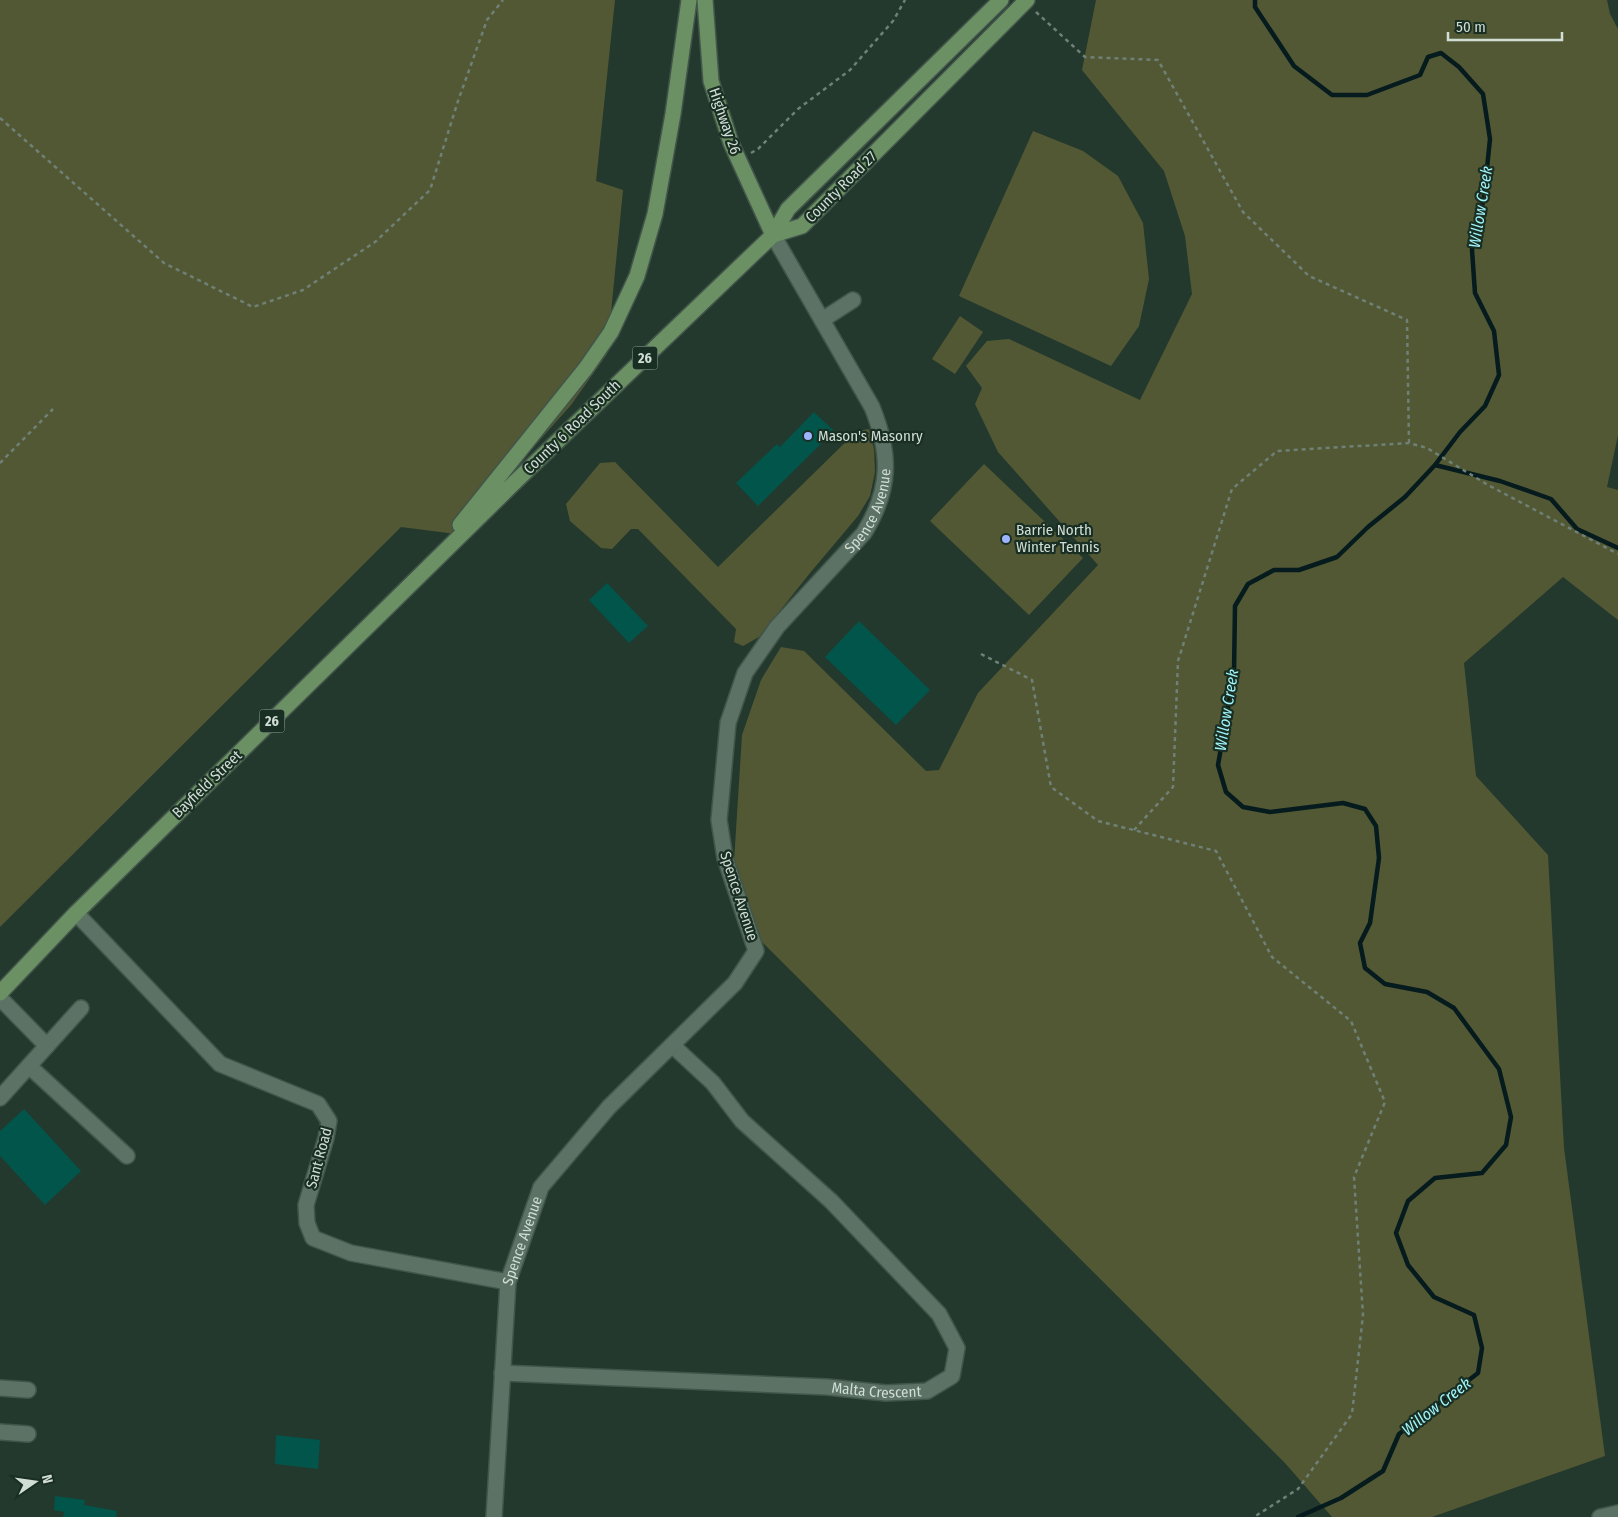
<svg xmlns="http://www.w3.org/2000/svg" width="1618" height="1517" font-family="'Fira Sans Condensed',sans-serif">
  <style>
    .green { fill: #535834 }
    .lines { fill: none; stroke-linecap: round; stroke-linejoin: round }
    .stream { stroke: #051b1d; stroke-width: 4.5 }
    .building { fill: #02554b }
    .minor-casing { stroke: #42554b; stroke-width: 18 }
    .major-casing { stroke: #42554b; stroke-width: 18 }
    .path { stroke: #6f8177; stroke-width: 2.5; stroke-dasharray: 4 4; stroke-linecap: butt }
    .minor { stroke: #5b7264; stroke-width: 15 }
    .major { stroke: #6b9063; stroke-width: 15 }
    .poi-dot { fill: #9cb4fd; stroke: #1a2f23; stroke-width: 2 }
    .labels { text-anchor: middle; stroke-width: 4.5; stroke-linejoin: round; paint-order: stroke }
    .shield { fill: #1a2f23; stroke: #9aaaa0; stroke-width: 1 }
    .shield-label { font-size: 14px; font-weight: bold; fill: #d1ded6 }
    .street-label { font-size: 15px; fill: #d1ded6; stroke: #1a2f23 }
    .poi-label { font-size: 15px; fill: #d1ded6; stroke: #1a2f23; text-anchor: start }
    .water-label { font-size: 16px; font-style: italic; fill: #a1f5fd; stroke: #1a2f23 }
  </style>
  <rect width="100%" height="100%" fill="#24392d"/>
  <!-- green -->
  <path class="green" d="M0,0H615L596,181L623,190L607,354L571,405L456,534L401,527L0,927Z
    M1096,0H1607L1610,14L1618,29V435L1607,487L1618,490V620L1563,577L1464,663L1476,776L1548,855L1564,1148L1605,1456L1432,1517H1332L1285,1463L757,937L734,862L742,735L761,680L781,647L804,651L926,771L939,770L978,693L1098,565L998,452L975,404L982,388L966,366L987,341L1009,339L1140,400L1192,294L1185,236L1164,171L1082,70Z
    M1033,131L1083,151L1118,176L1143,223L1149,279L1139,326L1111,366L959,296Z
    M960,316L983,332L955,374L932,359Z
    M869,429L874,449L875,472L870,496L858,516L810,573L759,637L743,646L734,642L736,629L638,529H631L612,549L601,548L570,521L566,504L600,463L615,462L718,567L857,431Z
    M984,464L1083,558L1029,615L930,521Z"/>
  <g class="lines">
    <!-- stream -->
    <path class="stream" d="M1255,0V7L1294,66L1332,95H1367L1420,75L1428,57L1441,53L1459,67L1483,94L1490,139L1484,197L1472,250L1475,293L1494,331L1499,375L1485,406L1460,432L1435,465L1405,497L1368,527L1337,557L1299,570H1274L1248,584L1235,606L1234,673L1218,765L1226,792L1243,807L1270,812L1343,803L1365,809L1376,826L1379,858L1370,923L1360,943L1365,968L1385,984L1427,992L1454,1008L1499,1069L1511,1117L1506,1145L1482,1173L1435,1178L1408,1201L1396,1233L1408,1265L1434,1297L1474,1315L1482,1348L1478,1373L1399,1434L1383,1471L1341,1498L1298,1517
      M1435,465L1500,481L1551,499L1577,529L1618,548"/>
  </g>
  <!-- building -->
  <path class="building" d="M814,412L834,431L758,506L736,483L777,444L780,447Z
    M607,583L648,626L629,643L589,600Z
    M859,621L930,690L896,725L825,657Z
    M24,1109L81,1171L45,1205L0,1156V1131Z
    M276,1435L320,1440L318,1469L275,1464Z
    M55,1496L85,1500L84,1505L117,1511L116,1517H63L64,1512L54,1510Z"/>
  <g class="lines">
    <!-- minor casing -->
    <g class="minor-casing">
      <g id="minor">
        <path d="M822,320L853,300"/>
        <path d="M76,913L220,1064L318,1104L329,1121L326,1138L306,1205L307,1223L313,1238L351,1253L508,1282"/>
        <path d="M0,998L47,1046"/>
        <path d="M29,1066L127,1156"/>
        <path d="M0,1098L81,1008"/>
        <path id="s1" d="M502,1373L827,1387L886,1393L927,1391L952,1376L957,1348L939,1314L831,1201L742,1121L713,1083L672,1045"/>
        <path d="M0,1388L28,1390"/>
        <path d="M0,1432L28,1434"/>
        <path id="s2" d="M494,1517L508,1282L541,1187L609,1107L735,983L756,951L725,858L719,820L728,723L745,673L777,627L864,533C891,489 891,454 872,407L773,235"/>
        <path d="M1600,1517L1618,1513"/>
      </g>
    </g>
    <!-- major casing -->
    <g class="major-casing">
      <path id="major" d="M705,0L711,81L731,143L773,235
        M773,235L802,226L1027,0
        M460,525L586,368L611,332L637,276L655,214L673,114L689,0
        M0,993L76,913L516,481L773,235L788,209L1001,0"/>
    </g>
    <!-- path -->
    <path class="path" d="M1036,12L1085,57L1158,60L1243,212L1309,276L1407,320L1409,443
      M0,118L164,263L253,307L303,290L375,242L430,190L458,101L487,20L503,0
      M751,153L758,149L798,109L850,70L893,21L905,0
      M0,463L53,409
      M981,654L1032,680L1051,787L1098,821L1216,851L1272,957L1351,1021L1385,1102L1354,1177L1363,1315L1352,1414L1298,1489L1254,1517
      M1134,830L1173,787L1178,661L1232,489L1277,451L1409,443L1427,448L1488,485L1618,554"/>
    <!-- minor -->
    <use href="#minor" class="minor"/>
    <!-- major -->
    <use href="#major" class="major"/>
  </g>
  <!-- markers -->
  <g class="poi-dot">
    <circle cx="808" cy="436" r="5"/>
    <circle cx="1006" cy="539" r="5"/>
  </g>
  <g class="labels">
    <!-- shield labels -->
    <g class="shield">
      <rect x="632.5" y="346.5" width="25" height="23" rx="4"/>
      <rect x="259.5" y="709.5" width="25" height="23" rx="4"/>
    </g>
    <g class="shield-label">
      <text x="645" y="363">26</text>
      <text x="272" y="726">26</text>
    </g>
    <!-- street labels -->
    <g class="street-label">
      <text transform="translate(725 121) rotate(71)" y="5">Highway 26</text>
      <text transform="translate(841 187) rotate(-45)" y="5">County Road 27</text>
      <text transform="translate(572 427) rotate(-44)" y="5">County 6 Road South</text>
      <text dy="5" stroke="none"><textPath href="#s2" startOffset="1149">Spence Avenue</textPath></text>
      <text transform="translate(207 784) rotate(-44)" y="5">Bayfield Street</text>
      <text transform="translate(739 896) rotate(72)" y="5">Spence Avenue</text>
      <text transform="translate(319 1158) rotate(-75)" y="5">Sant Road</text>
      <text dy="5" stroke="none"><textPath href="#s2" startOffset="279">Spence Avenue</textPath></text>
      <text dy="5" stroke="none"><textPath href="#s1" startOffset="375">Malta Crescent</textPath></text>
    </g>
    <!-- poi labels -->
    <g class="poi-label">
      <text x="818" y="441">Mason's Masonry</text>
      <text x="1016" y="535">Barrie North<tspan x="1016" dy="17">Winter Tennis</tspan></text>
    </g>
    <!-- water labels -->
    <g class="water-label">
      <text transform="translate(1480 207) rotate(-81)" y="6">Willow Creek</text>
      <text transform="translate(1226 710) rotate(-81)" y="6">Willow Creek</text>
      <text transform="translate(1436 1406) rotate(-38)" y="6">Willow Creek</text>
    </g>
  </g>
  <!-- north arrow -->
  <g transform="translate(35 1482) rotate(77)" stroke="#1a2f23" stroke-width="4" paint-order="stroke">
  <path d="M0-4L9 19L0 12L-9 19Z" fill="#d1ded6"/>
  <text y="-8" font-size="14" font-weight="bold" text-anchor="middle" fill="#d1ded6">N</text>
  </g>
  <!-- scale -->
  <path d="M1448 32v8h114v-8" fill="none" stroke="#d1ded6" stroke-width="2.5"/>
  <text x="1456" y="32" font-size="15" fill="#d1ded6" stroke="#1a2f23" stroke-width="4" paint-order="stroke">50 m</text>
</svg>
